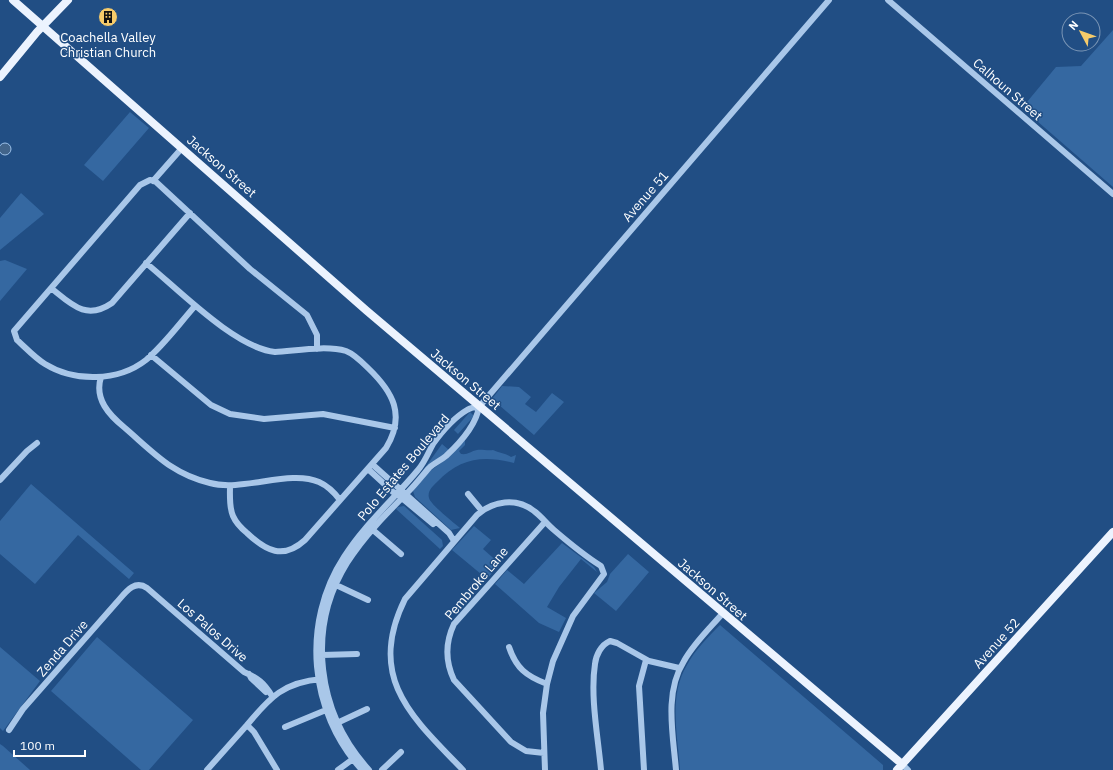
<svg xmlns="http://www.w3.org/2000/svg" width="1113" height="770" font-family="'IBM Plex Sans',sans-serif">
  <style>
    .green { fill: #3568a1 }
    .water { fill: #42648a; stroke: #9dc2ea }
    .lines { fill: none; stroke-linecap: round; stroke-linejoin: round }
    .minor { stroke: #a9c7e9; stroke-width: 6 }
    .major { stroke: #ecf3fe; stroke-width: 8 }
    .labels { text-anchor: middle; stroke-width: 3; stroke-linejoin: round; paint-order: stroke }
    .poi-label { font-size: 13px; fill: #fff; stroke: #214e84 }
    .street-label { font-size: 13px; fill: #fff; stroke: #214e84 }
  </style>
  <rect width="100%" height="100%" fill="#214e84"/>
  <!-- green -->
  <path class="green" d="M1113,30V187L1022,108L1056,67L1081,66Z
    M130,112L149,128L103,181L84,165Z
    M21,193L44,214L0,250V218Z
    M5,260L27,269L0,301V261Z
    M502,386L519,387L531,397L525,404L536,412L552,393L564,402L534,435L492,399Z
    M470,412L474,416L458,434L454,430Z
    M465,440V445L459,451L461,454C468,455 471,451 477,450C481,449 488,451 493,450C499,453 505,453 511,457L516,455L514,463C483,455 460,458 437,482C433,486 427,491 429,498C431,505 453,522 460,528L451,530L415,497L413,491L430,471L448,458Z
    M442,444L449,450L419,476Z
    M31,484L134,573L129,579L78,535L35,584L0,554V521Z
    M404,506L442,540L443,546L440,549L396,509L398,507Z
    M474,526L491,540L483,549L500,564L487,579L452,550Z
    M562,543L594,567L597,572L581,559L559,587L547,607L566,618L559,632L539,623L495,584L507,570L524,584Z
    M628,554L649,572L616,611L594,593L607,582L610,574Z
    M720,625L883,765V770H680C678,736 668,696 687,665C695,650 708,637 720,625Z
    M97,637L193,720L149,770H141L51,691Z
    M0,647L40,681L3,731L0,728Z
    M0,744L3,746L30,770H0Z"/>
  <!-- water -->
  <path class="water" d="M-1 149a6 6 0 1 1 12 0a6 6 0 1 1-12 0Z"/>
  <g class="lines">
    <!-- minor -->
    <path class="minor" d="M888,0L1113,194
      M153,181L182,148
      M146,263C178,289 235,348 275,352C295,351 326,345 346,351C354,354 361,361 368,368C393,392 406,415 386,448L305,540C283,560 266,551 247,533C241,528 236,523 233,516C229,507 230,495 230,486
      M51,288C71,304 86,321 112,303L190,213
      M195,306C179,324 164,345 146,360C118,382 74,382 45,364C35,358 26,348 17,340L14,331L140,185L150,180L155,181L250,269L307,315L317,335V349
      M151,355L211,405L230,414L264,419L323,414L395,428
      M101,377C94,399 109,415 125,428C154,453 172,474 210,483C243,492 290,469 319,482C328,486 334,492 340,500
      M479,407L829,0
      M372,464L449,533L454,541
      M368,469L393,492L397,494L433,524
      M0,480L27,451L37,443
      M468,494L482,511
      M373,530L401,554
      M336,585L368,600
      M509,647C516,668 526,676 547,684
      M322,655L357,654
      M249,674L251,678L266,692
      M337,723L367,709
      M285,727L326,710
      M9,730L23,709L117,602C125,593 134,579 147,588L244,672C258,678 264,683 272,696
      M544,753L526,751L511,742L454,680C445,661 445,643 454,624L545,522
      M902,764L908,770
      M207,770L247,725
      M277,770L254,732L247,725C270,697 284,682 322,679
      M338,770L353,759
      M362,770C309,712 301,623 344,557C364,525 394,499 418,470C425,462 428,453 433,444C441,433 455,417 467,410C470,408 475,407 479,407
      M369,770C317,713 306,629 347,563C364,536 387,513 409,491C416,484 422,476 429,468C434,463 440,461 446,456C460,443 476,425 479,407
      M382,770L401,752
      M463,770C412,717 366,678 405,599L477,515C493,501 516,497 534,511C541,516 547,524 554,530C568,542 585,556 601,566L604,574L573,616L553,661L547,684L543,713L545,770
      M601,770C598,737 590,696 595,664C596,655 601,645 610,641L617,643L649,661L679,668
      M644,770L639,686L646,660
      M676,770C673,734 664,693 684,661C694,643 710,628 723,613"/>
    <!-- major -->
    <path class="major" d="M13,0L367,311L902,764
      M0,77L37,32L68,0
      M897,770L1113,532"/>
  </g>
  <!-- icons -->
  <defs>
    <g id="building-disc" transform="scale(1)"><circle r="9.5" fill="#f6cb6a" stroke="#214e84"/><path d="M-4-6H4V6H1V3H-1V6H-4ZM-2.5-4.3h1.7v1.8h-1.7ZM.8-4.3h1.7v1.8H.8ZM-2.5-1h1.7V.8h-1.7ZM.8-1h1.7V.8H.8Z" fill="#111"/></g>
  </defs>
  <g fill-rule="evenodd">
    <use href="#building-disc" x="108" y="17"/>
  </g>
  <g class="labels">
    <!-- poi labels -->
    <g class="poi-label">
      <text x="108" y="42">Coachella Valley<tspan x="108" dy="15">Christian Church</tspan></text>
    </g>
    <!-- street labels -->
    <g class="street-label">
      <text transform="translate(1008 89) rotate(41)" y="5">Calhoun Street</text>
      <text transform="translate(222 166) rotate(41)" y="5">Jackson Street</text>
      <text transform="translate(645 196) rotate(-49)" y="5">Avenue 51</text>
      <text transform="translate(466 379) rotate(40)" y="5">Jackson Street</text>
      <text transform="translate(403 467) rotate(-50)" y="5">Polo Estates Boulevard</text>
      <text transform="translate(476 583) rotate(-50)" y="5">Pembroke Lane</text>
      <text transform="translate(713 589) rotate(41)" y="5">Jackson Street</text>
      <text transform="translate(213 630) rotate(41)" y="5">Los Palos Drive</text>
      <text transform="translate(996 643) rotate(-48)" y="5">Avenue 52</text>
      <text transform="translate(62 648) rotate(-49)" y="5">Zenda Drive</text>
    </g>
  </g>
  <!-- north arrow -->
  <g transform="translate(1081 32) rotate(311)"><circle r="19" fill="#214e84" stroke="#7a95b5"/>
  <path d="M0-3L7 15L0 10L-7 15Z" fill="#f6cb6a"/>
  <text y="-6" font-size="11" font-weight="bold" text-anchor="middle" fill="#ffffff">N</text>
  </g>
  <!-- scale -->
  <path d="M14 750v6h71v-6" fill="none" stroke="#ffffff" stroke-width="2"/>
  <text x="20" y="750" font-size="12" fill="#ffffff" stroke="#214e84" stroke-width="3" paint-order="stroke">100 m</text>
</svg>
